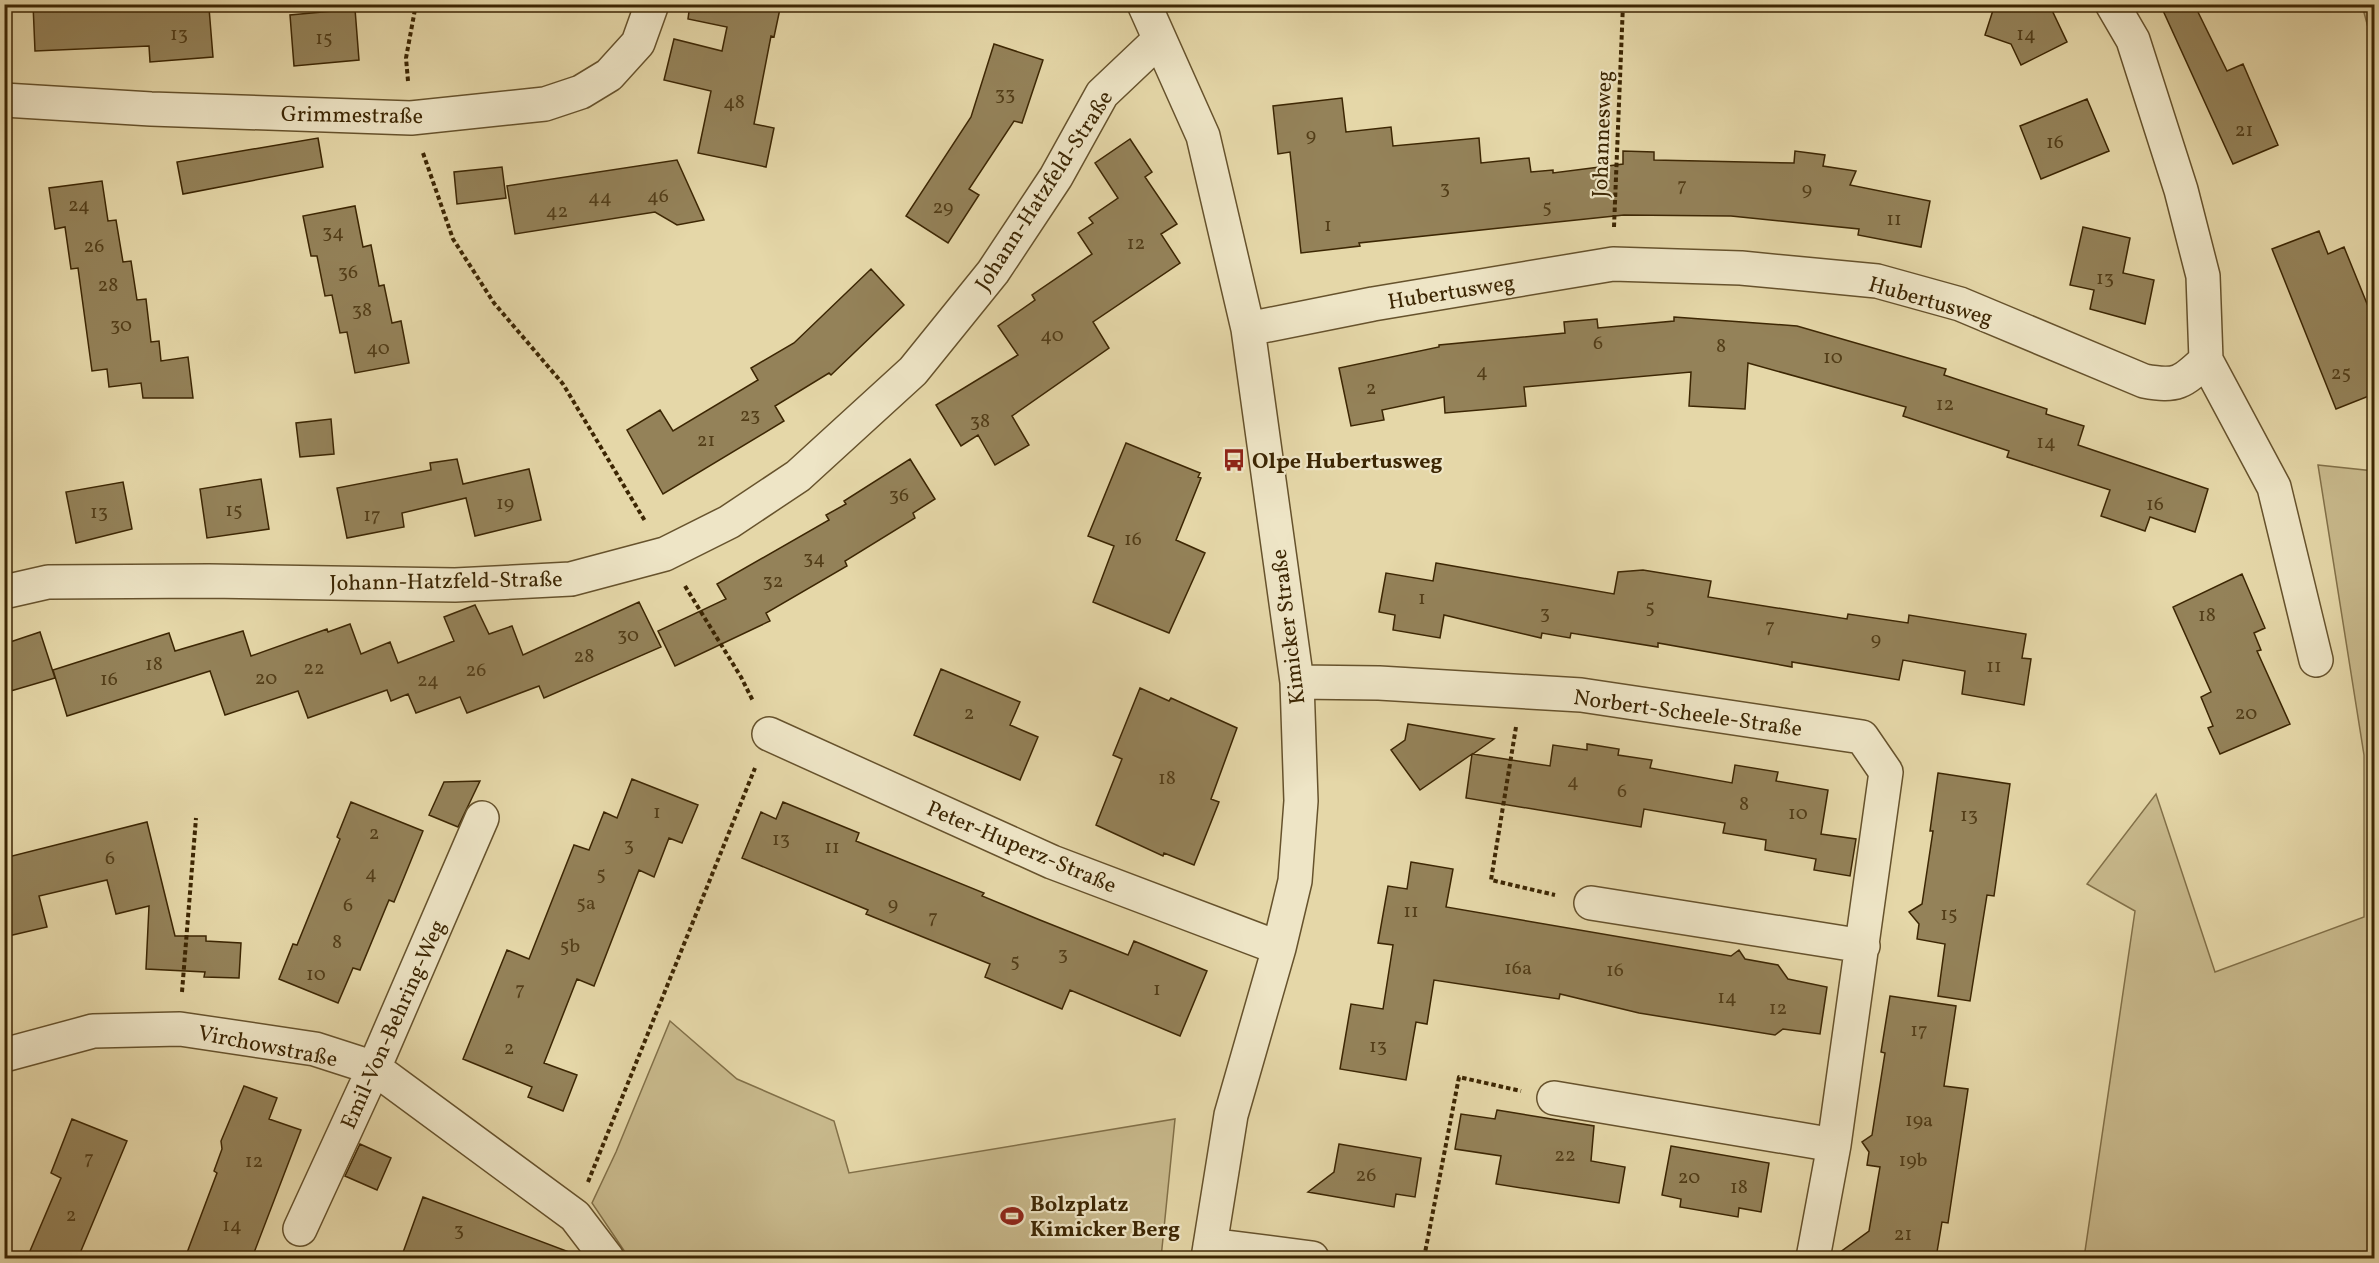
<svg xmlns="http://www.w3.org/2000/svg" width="2379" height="1263" font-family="Vollkorn,serif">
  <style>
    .green { fill: #c8b98c; stroke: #827048; stroke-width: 1.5 }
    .building { fill: #948259; stroke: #3c2603; stroke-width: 1.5 }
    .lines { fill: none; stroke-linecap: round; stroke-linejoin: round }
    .street-casing { stroke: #66522c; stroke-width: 36 }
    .path { stroke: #3c2603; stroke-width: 4; stroke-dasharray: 4.5 3; stroke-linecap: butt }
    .street { stroke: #eee5c6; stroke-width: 33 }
    .labels { text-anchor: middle; stroke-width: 4.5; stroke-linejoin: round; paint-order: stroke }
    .number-label { font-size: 20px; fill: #523d18 }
    .street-label { font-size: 22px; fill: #3c2603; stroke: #eee5c6 }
    .poi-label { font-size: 22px; font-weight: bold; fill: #3c2603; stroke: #eee5c6; text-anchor: start }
  </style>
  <rect width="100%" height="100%" fill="#e5d7a8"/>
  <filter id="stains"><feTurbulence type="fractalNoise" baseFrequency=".00333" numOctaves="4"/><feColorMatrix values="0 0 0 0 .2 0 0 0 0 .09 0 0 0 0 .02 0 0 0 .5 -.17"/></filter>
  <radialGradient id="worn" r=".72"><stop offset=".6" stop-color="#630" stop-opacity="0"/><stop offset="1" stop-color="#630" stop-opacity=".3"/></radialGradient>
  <!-- green -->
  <path class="green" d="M2362,5H2374V50Z
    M2318,465L2374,471V1258H2084L2135,911L2087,884L2156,794L2215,972L2364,917V755Z
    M670,1021L737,1079L834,1121L849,1173L1175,1119L1161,1258H629L592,1203L616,1152Z"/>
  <!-- building -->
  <path class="building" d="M33,4H147V7L173,6L174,10L209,8L213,57L150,62L149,46L35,51Z
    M690,4H781L774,37L771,36L754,124L774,128L766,167L698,153L711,91L664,80L674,39L722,51L727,27L688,19Z
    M1995,4H2049L2067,42L2021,65L2011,44L1985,35Z
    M2160,4H2194L2227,71L2243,64L2278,145L2233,164Z
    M355,9L359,60L294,66L290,15Z
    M994,44L1043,60L1022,123L1014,121L969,189L979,195L948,243L906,216L971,117Z
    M1342,98L1346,132L1391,127L1393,146L1479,138L1481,163L1529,158L1531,172L1553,170V173L1623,164V151L1654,152V160L1794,163L1795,151L1825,155L1823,166L1856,171L1850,185L1930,201L1921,247L1858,235L1859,229L1731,216L1624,215L1359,243L1360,246L1301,253L1290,152L1278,154L1273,106Z
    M2087,99L2109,151L2041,179L2020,126Z
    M318,138L323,167L183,194L177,162Z
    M1130,139L1152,172L1145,177L1177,224L1161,234L1180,263L1093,322L1109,348L1012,416L1029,445L995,465L978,435L961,446L936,405L1018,355L998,326L1035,300L1032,295L1092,254L1078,233L1093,223L1089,218L1118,198L1095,163Z
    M677,160L704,220L677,225L655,212L515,234L507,186Z
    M502,167L506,198L457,204L454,172Z
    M102,181L108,221L116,220L123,262L131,261L137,300L146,299L151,342L159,341L161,361L188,357L193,398H143L141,383L109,387L107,369L92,371L78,268L71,269L65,227L55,229L49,188Z
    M355,206L363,247L371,245L379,286L384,285L392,323L401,321L409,363L355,373L347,332L340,333L332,295L325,296L317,256H311L303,216Z
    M2083,227L2130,238L2123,273L2154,280L2145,324L2090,309L2094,290L2070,285Z
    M2319,231L2328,254L2344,247L2374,321V394L2336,409L2272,249Z
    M871,269L904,305L831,375L829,373L775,406L784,421L663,494L627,430L660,410L673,431L758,380L751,368L794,343Z
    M1674,317L1797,326L1946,369L1944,375L2047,409L2046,414L2084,426L2078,445L2208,489L2195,532L2150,517L2145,531L2101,516L2110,490L2007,457L2009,451L1903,416L1906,407L1748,363L1745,409L1689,406L1691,372L1524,387L1526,406L1445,413L1444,397L1382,410L1384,420L1351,426L1339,368L1439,347V345L1565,333L1564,322L1597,319L1598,328L1674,321Z
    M331,419L334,454L300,457L296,423Z
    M1126,443L1200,473L1198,477L1201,478L1176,540L1205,553L1169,633L1093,602L1114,546L1088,536Z
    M457,459L463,484L529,469L541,520L475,536L466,498L402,513L404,527L347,538L337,488L431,470L430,463Z
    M910,459L935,499L913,513L915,518L845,561L847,566L766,613L770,621L675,666L658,631L726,599L717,584L829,520L826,515L846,504L844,501Z
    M261,479L269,529L207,538L200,489Z
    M123,482L132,529L76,543L66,492Z
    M1436,563L1614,594L1618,572L1643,570L1711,581L1708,597L1847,619L1848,614L1908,623L1909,615L2026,634L2022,658L2031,659L2024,705L1962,694L1965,671L1903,660L1899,680L1792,662V667L1658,643V647L1571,633L1570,638L1542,633L1541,638L1444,615L1440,638L1393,630L1395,615L1379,612L1386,573L1433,581Z
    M2242,574L2265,628L2254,633L2261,650L2257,651L2290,724L2220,754L2208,728L2213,726L2201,697L2211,692L2173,607Z
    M639,602L661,647L544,698L539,686L467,713L460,697L416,713L408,694L391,701L387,690L308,718L298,691L225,715L210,671L67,716L53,670L169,633L175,651L243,631L251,656L327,629L328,632L350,624L361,654L390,642L398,663L454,641L444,617L475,605L489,634L512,626L523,655Z
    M40,632L55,678L4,693V644Z
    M941,669L1020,702L1010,725L1038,737L1020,780L914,735Z
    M1140,688L1169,701L1171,698L1237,728L1211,799L1219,802L1194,865L1164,853L1163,856L1096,825L1122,759L1113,755Z
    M1408,724L1494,739L1473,754L1550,766L1553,745L1587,750V744L1619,749L1618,755L1652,760L1650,768L1732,783L1735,765L1778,772L1776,781L1828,790L1821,834L1856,839L1850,876L1814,870L1816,859L1765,850L1766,840L1723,833L1725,823L1644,809L1641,827L1466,798L1472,754L1420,790L1391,750L1405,740Z
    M1938,773L2010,784L1994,896L1987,895L1970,1001L1938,996L1945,944L1917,939L1919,924L1909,912L1922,904L1933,831H1930Z
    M632,779L698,805L682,843L669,838L654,877L639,870L594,986L577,979L544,1063L577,1075L563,1111L528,1097L532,1087L463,1059L507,950L529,959L574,845L589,850L604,812L617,818Z
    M480,781L458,827L429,815L444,782Z
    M351,802L423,831L394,902L389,900L360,970L353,968L338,1003L279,979L293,944L297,945L340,839L337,837Z
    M783,802L859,833L856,841L984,893L982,896L1040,920L1128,955L1134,941L1207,971L1180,1036L1070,990L1062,1009L985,977L990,964L866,914L868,910L742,858L761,812L776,819Z
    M147,822L175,936H206V941L241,943L239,978L204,977L205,972L146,969L149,906L116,914L107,880L39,896L47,927L4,937V858Z
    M1411,862L1453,869L1446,907L1731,956L1739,950L1745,959L1778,965L1788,979L1827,987L1820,1034L1783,1029L1775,1035L1639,1013L1560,994L1559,999L1434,980L1427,1024L1416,1022L1406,1080L1340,1069L1351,1004L1383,1009L1393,945L1378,943L1388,886L1407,889Z
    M1890,996L1956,1006L1944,1086L1968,1089L1948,1223L1942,1222L1936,1258H1832L1869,1231L1880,1167L1867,1165L1869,1152L1862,1142L1872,1135L1885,1053L1881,1052Z
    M244,1086L277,1098L269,1119L301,1130L252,1258H185L217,1173L214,1171L222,1149L221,1141Z
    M1497,1110L1594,1126L1591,1161L1625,1167L1619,1203L1496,1184L1501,1156L1455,1149L1461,1114L1495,1119Z
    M72,1119L127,1141L78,1258H27L61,1178L51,1173Z
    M360,1144L391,1158L377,1190L345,1176Z
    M1339,1144L1421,1158L1415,1197L1396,1194L1394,1207L1308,1192L1334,1172Z
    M1671,1146L1769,1163L1761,1212L1739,1208L1738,1217L1680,1207L1681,1199L1662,1195Z
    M423,1197L577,1255V1258H401Z"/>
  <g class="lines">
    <!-- street casing -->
    <g class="street-casing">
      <path id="street" d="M1144,4L1203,136L1248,329L1297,682L1301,801L1295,881L1279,948L1231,1115L1208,1258
        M2112,4L2133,40L2181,190L2203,276L2206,360
        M4,100L151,109L411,118L545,104L581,92L609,75L638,43L652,4
        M1248,329L1373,304L1613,264L1741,268L1877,281L1960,304L2144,381C2177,387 2182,383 2206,360L2274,487L2316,660
        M4,592L48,582L209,581L455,585L571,579L665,554L729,522L798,476L913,371L993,272L1056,177L1102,94L1159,40
        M1297,682L1379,683L1581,695L1862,737L1886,772L1834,1145L1813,1258
        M769,734L1052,862L1279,948
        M1591,903L1863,946
        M4,1055L93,1031L180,1029L315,1049L374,1068L575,1216L607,1258
        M1554,1098L1834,1145
        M300,1229L374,1068L482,818
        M1210,1245L1312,1258"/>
    </g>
    <!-- path -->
    <path class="path" d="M408,81L406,58L416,4
      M423,153L453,239L494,303L563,384L645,521
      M1614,227L1623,4
      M685,586L741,677L753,701
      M1516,727L1491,880L1555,895
      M182,992L196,818
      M588,1182L755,768
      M1424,1258L1459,1077L1521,1091"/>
    <!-- street -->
    <use href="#street" class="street"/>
  </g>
  <!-- icons -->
  <defs>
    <g id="bus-bare" transform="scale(1.8)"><path d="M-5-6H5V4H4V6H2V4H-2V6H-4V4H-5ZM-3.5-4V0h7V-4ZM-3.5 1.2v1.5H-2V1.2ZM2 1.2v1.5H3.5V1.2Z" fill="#8f2418" stroke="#eee5c6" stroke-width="2.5" paint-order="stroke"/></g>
    <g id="stadium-bare" transform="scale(1.8)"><path d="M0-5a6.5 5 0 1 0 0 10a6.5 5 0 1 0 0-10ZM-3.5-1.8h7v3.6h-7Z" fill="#8f2418" stroke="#eee5c6" stroke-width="2.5" paint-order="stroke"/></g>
  </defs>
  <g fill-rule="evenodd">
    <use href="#bus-bare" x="1234" y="460"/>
    <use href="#stadium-bare" x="1012" y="1216"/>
  </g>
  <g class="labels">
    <!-- number labels -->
    <g class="number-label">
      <text x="179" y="40">13</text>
      <text x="2026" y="40">14</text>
      <text x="324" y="44">15</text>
      <text x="1005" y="100">33</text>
      <text x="734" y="108">48</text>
      <text x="2244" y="136">21</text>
      <text x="1311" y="141">9</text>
      <text x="2055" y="148">16</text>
      <text x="1682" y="191">7</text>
      <text x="1445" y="194">3</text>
      <text x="1807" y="195">9</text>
      <text x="658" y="202">46</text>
      <text x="600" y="203">44</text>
      <text x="79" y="211">24</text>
      <text x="943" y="213">29</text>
      <text x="1547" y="213">5</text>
      <text x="557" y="217">42</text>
      <text x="1894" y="225">11</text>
      <text x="1328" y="231">1</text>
      <text x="333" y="238">34</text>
      <text x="1136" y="249">12</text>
      <text x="94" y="252">26</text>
      <text x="348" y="278">36</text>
      <text x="2105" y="284">13</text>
      <text x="108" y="291">28</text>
      <text x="362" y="316">38</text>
      <text x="121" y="331">30</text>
      <text x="1052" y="341">40</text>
      <text x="1598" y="349">6</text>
      <text x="1721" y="352">8</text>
      <text x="378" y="354">40</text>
      <text x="1833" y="363">10</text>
      <text x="1482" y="377">4</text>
      <text x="2341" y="379">25</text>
      <text x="1371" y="394">2</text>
      <text x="1945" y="410">12</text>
      <text x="750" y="421">23</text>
      <text x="980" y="427">38</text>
      <text x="706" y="446">21</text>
      <text x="2046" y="448">14</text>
      <text x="899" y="501">36</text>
      <text x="505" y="509">19</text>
      <text x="2155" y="510">16</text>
      <text x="234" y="516">15</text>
      <text x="99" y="518">13</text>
      <text x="372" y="521">17</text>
      <text x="1133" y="545">16</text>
      <text x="814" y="564">34</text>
      <text x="773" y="587">32</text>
      <text x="1422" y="604">1</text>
      <text x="1650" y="613">5</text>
      <text x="1545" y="619">3</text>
      <text x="2207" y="621">18</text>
      <text x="1770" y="632">7</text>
      <text x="628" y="641">30</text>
      <text x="1876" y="645">9</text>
      <text x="584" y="662">28</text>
      <text x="154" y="670">18</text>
      <text x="1994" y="672">11</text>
      <text x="314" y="674">22</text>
      <text x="476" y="676">26</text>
      <text x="266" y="684">20</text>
      <text x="109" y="685">16</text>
      <text x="428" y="686">24</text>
      <text x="969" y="719">2</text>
      <text x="2246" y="719">20</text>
      <text x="1167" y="784">18</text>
      <text x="1573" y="787">4</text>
      <text x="1622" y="797">6</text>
      <text x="1744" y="810">8</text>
      <text x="657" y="818">1</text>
      <text x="1798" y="819">10</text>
      <text x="1969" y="821">13</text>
      <text x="374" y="839">2</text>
      <text x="781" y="845">13</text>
      <text x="629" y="851">3</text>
      <text x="832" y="853">11</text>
      <text x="110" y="864">6</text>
      <text x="371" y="879">4</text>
      <text x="601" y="880">5</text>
      <text x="586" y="909">5a</text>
      <text x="893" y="910">9</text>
      <text x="348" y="911">6</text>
      <text x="1411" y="917">11</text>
      <text x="1949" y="920">15</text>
      <text x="933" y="923">7</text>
      <text x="337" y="948">8</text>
      <text x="570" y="952">5b</text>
      <text x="1063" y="960">3</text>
      <text x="1015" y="967">5</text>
      <text x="1518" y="974">16a</text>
      <text x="1615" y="976">16</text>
      <text x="316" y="980">10</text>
      <text x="520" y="995">7</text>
      <text x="1157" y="995">1</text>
      <text x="1727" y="1003">14</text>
      <text x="1778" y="1014">12</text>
      <text x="1919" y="1036">17</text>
      <text x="1378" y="1052">13</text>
      <text x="509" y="1054">2</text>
      <text x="1919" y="1126">19a</text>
      <text x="1565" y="1161">22</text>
      <text x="89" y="1164">7</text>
      <text x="1913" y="1166">19b</text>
      <text x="254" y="1167">12</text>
      <text x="1366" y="1181">26</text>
      <text x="1689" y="1183">20</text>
      <text x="1739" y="1193">18</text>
      <text x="71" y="1221">2</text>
      <text x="232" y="1231">14</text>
      <text x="459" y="1236">3</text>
      <text x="1903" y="1240">21</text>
    </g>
    <!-- street labels -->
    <g class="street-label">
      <text transform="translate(352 114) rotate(1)" y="8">Grimmestraße</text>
      <text transform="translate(1601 134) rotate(-88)" y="8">Johannesweg</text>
      <text transform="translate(1043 190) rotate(-57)" y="8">Johann-Hatzfeld-Straße</text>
      <text transform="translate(1451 291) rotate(-9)" y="8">Hubertusweg</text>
      <text transform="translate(1931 300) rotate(16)" y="8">Hubertusweg</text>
      <text transform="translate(446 580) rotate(-1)" y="8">Johann-Hatzfeld-Straße</text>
      <text transform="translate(1287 627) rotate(-97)" y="8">Kimicker Straße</text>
      <text transform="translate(1688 712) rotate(8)" y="8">Norbert-Scheele-Straße</text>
      <text transform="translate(1022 846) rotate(23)" y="8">Peter-Huperz-Straße</text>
      <text transform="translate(392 1024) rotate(-66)" y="8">Emil-Von-Behring-Weg</text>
      <text transform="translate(268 1045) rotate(11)" y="8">Virchowstraße</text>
    </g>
    <!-- poi labels -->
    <g class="poi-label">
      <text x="1252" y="468">Olpe Hubertusweg</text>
      <text x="1030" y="1211">Bolzplatz<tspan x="1030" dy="25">Kimicker Berg</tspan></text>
    </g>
  </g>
  <!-- margin -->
  <rect width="2379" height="1263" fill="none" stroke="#e5d7a8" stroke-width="24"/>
  <rect x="6" y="6" width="2367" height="1251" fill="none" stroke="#3c2603" stroke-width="3"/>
  <rect x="12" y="12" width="2355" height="1239" fill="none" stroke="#3c2603" stroke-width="1.5"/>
  <rect width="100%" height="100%" filter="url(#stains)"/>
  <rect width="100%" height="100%" fill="url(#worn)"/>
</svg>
